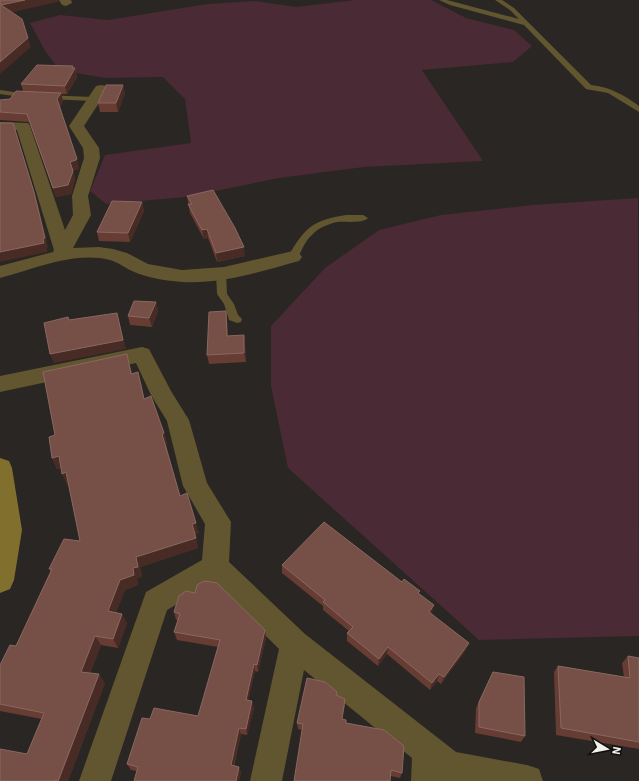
<svg xmlns="http://www.w3.org/2000/svg" width="639" height="781" font-family="'IBM Plex Sans',sans-serif">
  <style>
    .green { fill: #4a2a34 }
    .lines { fill: none; stroke-linecap: round; stroke-linejoin: round }
    .lane { fill: #61562f; fill-rule: evenodd }
    .street { fill: #61562f; fill-rule: evenodd }
    .secondary { fill: #81702d; fill-rule: evenodd }
    .wall { fill: #663c33 }
    .shaded-wall { fill: #482b24 }
    .building { fill: #764f47; stroke: #896861 }
  </style>
  <rect width="100%" height="100%" fill="#2a2623"/>
  <!-- green -->
  <path class="green" d="M355,0H431L466,18L514,30L532,46L513,62L422,70L483,161L364,167L279,178L186,197L106,204L90,191L105,155L191,143L185,99L163,77L105,78L59,70L44,49L30,23L60,15L108,20L207,4L255,1L296,7Z
    M638,198L639,636L479,640L288,468L271,386V326L325,268L379,230L441,215L532,205Z"/>
  <g class="lines">
    <!-- lane -->
    <path class="lane" d="M439,0H447L519,19L510,10L495,0H502L514,8L591,85C610,87 624,95 639,106V112L608,93L586,89L524,25L450,5Z
      M0,90L28,94L32,96L28,98L0,94Z
      M44,95L93,97L97,99L93,101L47,99L43,97Z
      M346,215H363L368,218C362,224 345,221 337,222C328,224 318,228 312,235C304,242 302,251 297,259H289L288,257C304,228 313,220 346,215Z
      M221,269L226,272L227,294L234,304L238,315L242,319L241,322L237,323L229,320L224,304L217,294L216,272Z"/>
    <!-- street -->
    <path class="street" d="M59,0H71L72,3L66,6L62,5Z
      M101,85L106,86L108,89L84,126L99,148L100,158L88,196L91,215L73,248L99,247L113,249L127,253L148,264L182,270L224,267L293,251L299,253L302,257L299,261C262,271 222,284 183,282C167,281 147,278 132,271C125,268 118,262 110,260C74,251 35,269 0,278V266L53,252L54,250L17,130H0V122L28,123L30,126L65,230L73,215L72,196L84,158L83,148L69,126L96,86Z
      M142,347L149,349L171,391L189,420L207,483L231,522L229,562L305,634L456,752L527,765L539,769L543,781H411L412,758L304,670L282,781H250L279,649L213,583L167,610L111,781H79L146,592L202,560L205,524L183,486L167,421L151,395L136,363L0,392V376Z"/>
    <!-- secondary -->
    <path class="secondary" d="M0,458L9,461L12,468L22,530L14,580L10,589L0,593Z"/>
  </g>
  <!-- wall -->
  <path class="wall" d="M73,66L74,68H75L77,77L67,94H61L63,101L60,107L79,167V169L73,170L75,180L71,194L56,197L29,122L0,120V100L10,99L23,91L21,84Z
    M125,93L118,112H100L98,103Z
    M187,196L245,256L217,262L208,238L204,239L190,213Z
    M142,202L144,211L130,242L99,241L97,232Z
    M156,302L158,311L152,327L130,325L128,316Z
    M226,311L227,320L228,336L245,344L246,362L209,364L207,355Z
    M127,354L132,373L141,383L144,398L164,433L167,444L166,445L180,496L199,533L195,534L198,548L140,567L142,577L137,578L138,585L125,590L116,612L127,623L118,648L101,645L90,673L105,683L68,781H0L27,754L42,719L0,711V665L16,646L51,572L49,569L80,541L69,484L67,485L61,468L57,469L52,458L55,435Z
    M282,565L402,582L419,594L432,613L431,614L466,650L441,684L437,681L430,690L387,654L378,666L347,641V633L349,631L323,610V606L282,573Z
    M179,596L266,638L258,672L255,671L248,700L254,708L247,735L241,734L234,766L241,772L239,781H134L137,771L131,770L127,764L150,719L198,716L218,647L177,640L174,632L178,620H176L174,612Z
    M628,656L639,658V749L556,735L554,672L558,666L624,677L622,663Z
    M493,672L525,736L521,742L475,733L476,708Z
    M337,692V695L345,705L342,719L402,773L400,778L391,776L302,730L298,729L297,723Z"/>
  <!-- shaded-wall -->
  <path class="shaded-wall" d="M25,0H59L58,2L4,14L1,5Z
    M28,38L31,47L0,74V62Z
    M73,66L74,70L75,68L77,77L67,94L65,86L72,68Z
    M123,85L125,93L118,112L116,103Z
    M61,93L63,101L59,108L57,99Z
    M16,132L37,201L48,247L47,248V252L0,262V252Z
    M77,159L79,167V169L72,170L70,162Z
    M73,171L75,180L71,194L56,197L53,188Z
    M142,202L144,211L130,242L128,233Z
    M207,229L208,238L204,239L202,230Z
    M244,247L245,256L217,262L216,253Z
    M156,302L158,311L152,327L149,318Z
    M226,311L227,320L228,345L227,336Z
    M117,313L126,349L54,363L50,354Z
    M244,335L245,344L246,362L244,353Z
    M164,433L167,444L165,445L162,434Z
    M59,456L64,467L57,469L52,458Z
    M66,472L71,483L67,485L62,474Z
    M196,523L199,533L194,535L192,524Z
    M196,538L198,548L140,567L142,577L137,578L138,585L125,590L113,621L108,611L120,580L133,568L136,557Z
    M434,605L432,613L427,620L429,612Z
    M122,614L127,623L118,648L113,639Z
    M265,630L266,638L258,672L257,665Z
    M95,636L101,645L87,680L81,672Z
    M469,643L466,650L441,684L444,677Z
    M388,647L387,654L378,666L379,659Z
    M254,664L255,671L247,706L246,700Z
    M99,674L105,683L68,781H59Z
    M439,674L437,681L430,690L432,683Z
    M252,701L254,708L247,735L246,729Z
    M239,728L241,734L232,771L231,765Z
    M239,767L241,772L239,781H236Z"/>
  <!-- building -->
  <path class="building" d="M0,0H25L1,5L22,19L28,38L0,62Z
    M37,65L73,66L72,68H75L65,86L21,84Z
    M106,85H123L116,103H98Z
    M16,91L61,93L57,99L77,159L76,160L70,162L73,171L68,185L53,188L27,114L0,112V100L10,99Z
    M0,123H13L34,192L45,238L43,239L44,243L0,252Z
    M213,190L235,228L244,247L216,253L207,229L202,230L188,204H192L187,196Z
    M112,201L142,202L128,233L97,232Z
    M134,301L156,302L149,318L128,316Z
    M226,311L227,336L244,335V353L207,355L209,312Z
    M117,313L123,340L50,354L44,323L68,317L69,320Z
    M127,354L131,374L138,372L144,399L151,396L164,433L162,434L180,496L187,493L196,523L192,524L196,538L136,557L138,567L133,568L134,575L120,580L108,611L122,614L113,639L95,636L81,672L99,674L58,781L56,780L55,781H0V749L27,754L44,713L0,704V665L10,645L16,646L52,569H49L64,539L80,541L66,472L62,474L59,456L52,458L49,437L55,435L43,372Z
    M324,522L402,582L404,579L420,591L418,593L434,605L429,612L469,643L444,677L439,674L432,683L388,647L379,659L347,633L353,627L323,602L325,600L282,565Z
    M204,581L217,583L265,630L257,665L254,664L246,700L252,701L246,729L239,728L231,765L239,767L236,781H134L138,767L127,764L142,718L150,719L154,708L198,716L220,640L174,632L180,614L174,612L179,596L186,591L195,593L197,585Z
    M628,656L639,658V742L561,728L558,666L630,678Z
    M493,672L524,677L525,736L479,727V702Z
    M307,678L325,682L337,692L336,695L345,699L342,719L346,720V723L384,730L404,746L402,773L391,770L390,781H294L303,724L297,723Z"/>
  <!-- north arrow -->
  <g transform="translate(607 749) rotate(100)" stroke="#11100e" stroke-width="3" paint-order="stroke">
  <path d="M0-3L7 15L0 10L-7 15Z" fill="#f2f0ed"/>
  <text y="-6" font-size="11" font-weight="bold" text-anchor="middle" fill="#f2f0ed">N</text>
  </g>
</svg>
